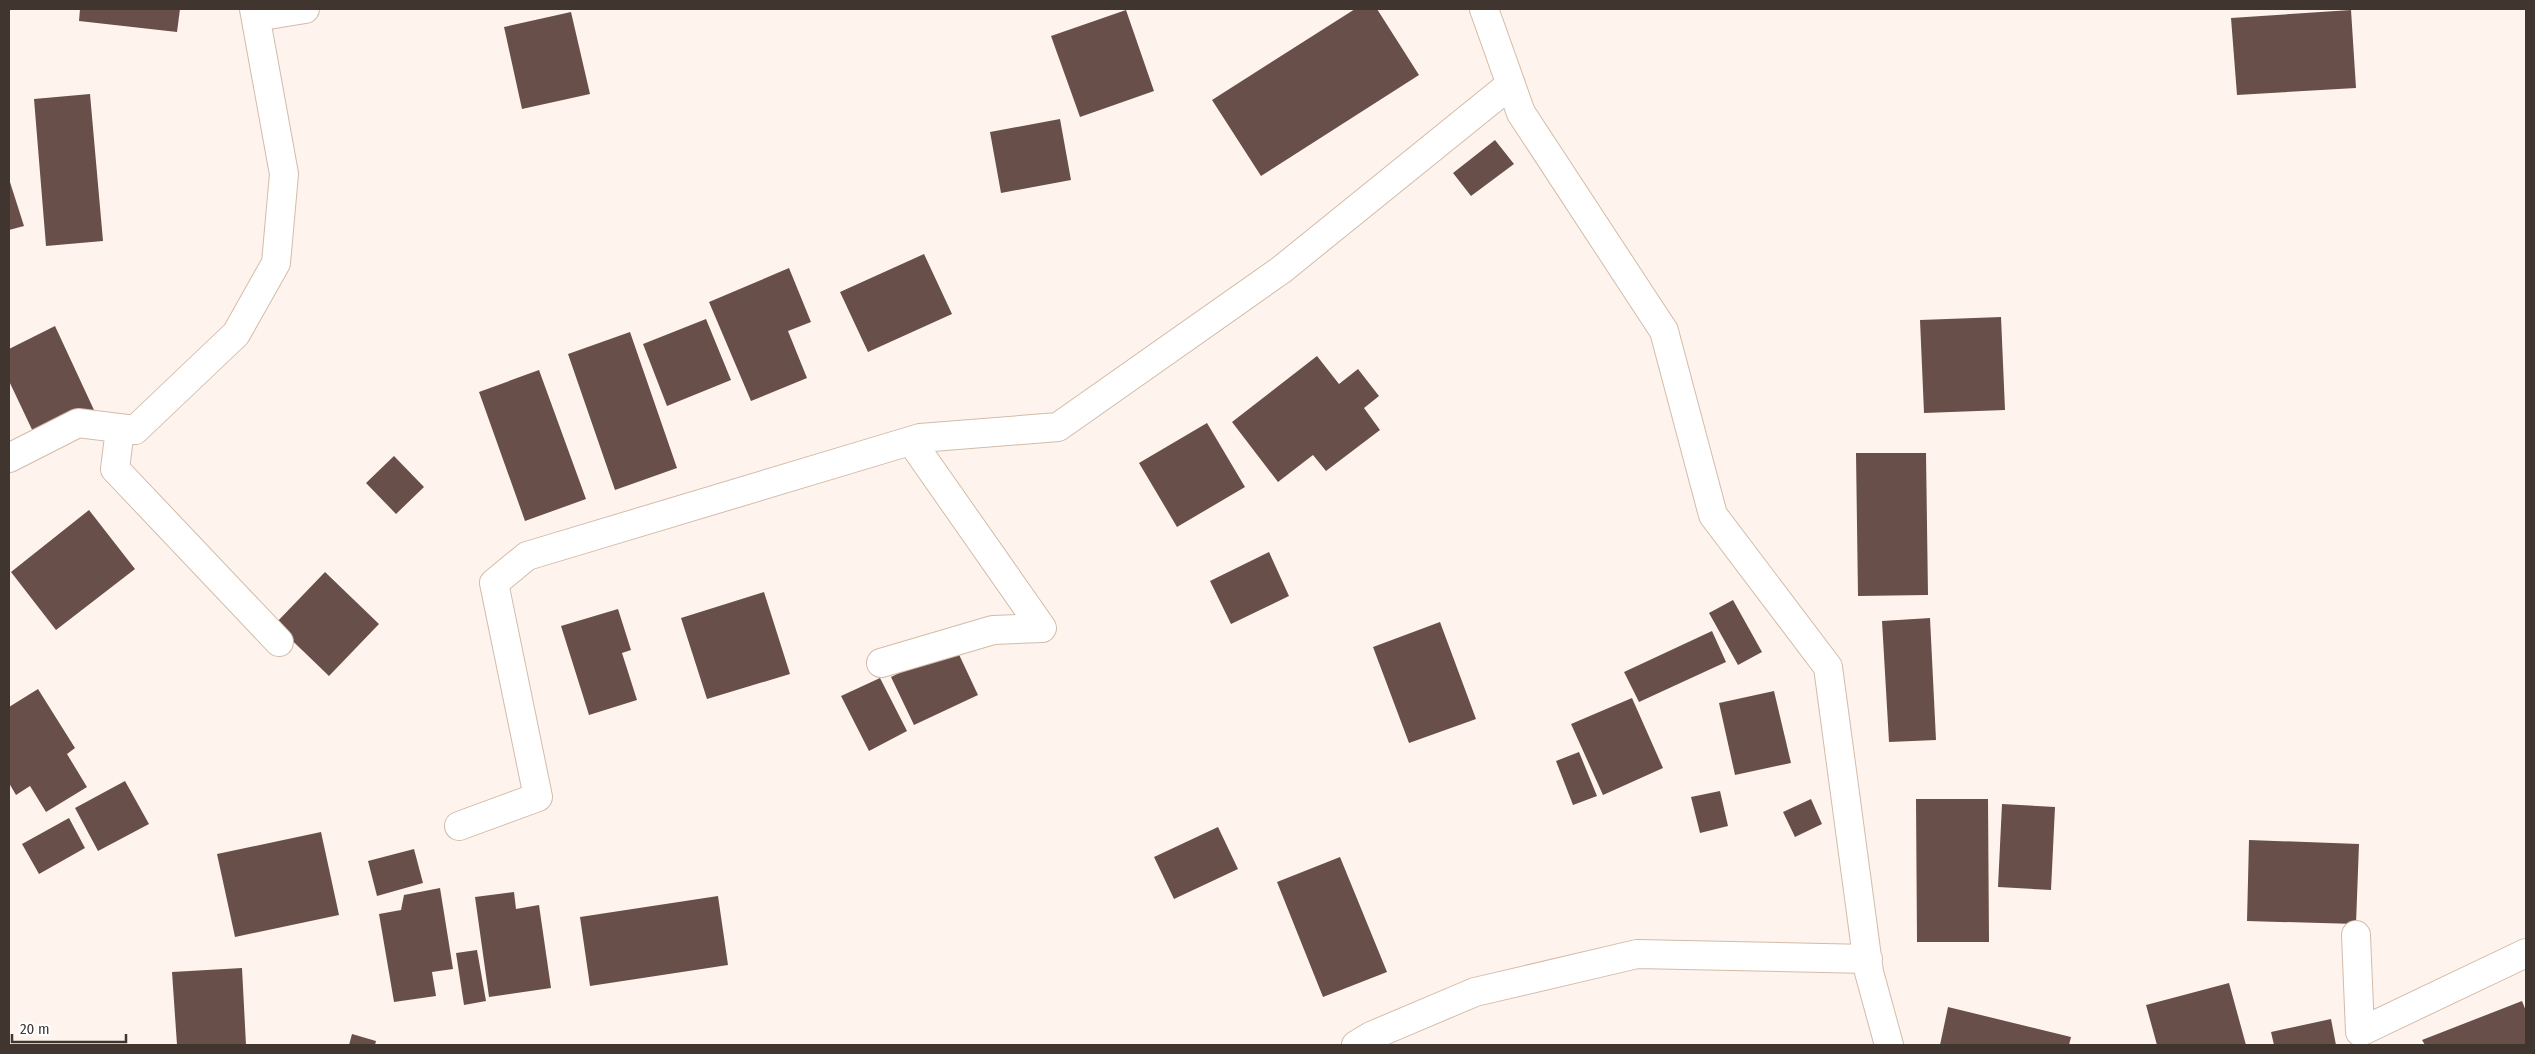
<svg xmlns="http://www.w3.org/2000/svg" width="2535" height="1054" font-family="'Fira Sans Condensed',sans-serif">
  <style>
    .building { fill: #694f4a }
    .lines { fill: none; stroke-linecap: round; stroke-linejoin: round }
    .minor-casing { stroke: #d3bba9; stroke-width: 30 }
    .minor { stroke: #fff; stroke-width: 28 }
  </style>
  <rect width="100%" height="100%" fill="#fef4ed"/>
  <!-- building -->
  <path class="building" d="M80,9H180L177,32L79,21Z
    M1355,9H1377L1419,75L1261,176L1212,100Z
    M1126,10L1154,91L1080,117L1051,36Z
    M2351,10L2356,88L2237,95L2231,18Z
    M571,12L590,94L522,109L504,27Z
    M90,94L103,241L46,246L34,99Z
    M1060,119L1071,180L1001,193L990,132Z
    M1495,140L1514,164L1471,196L1453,173Z
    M9,179L24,226L9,230Z
    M924,254L952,314L868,352L840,292Z
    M789,268L811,322L788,331L807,378L751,401L709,302Z
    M2001,317L2005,410L1924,413L1920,320Z
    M706,319L731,380L667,406L643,344Z
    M55,326L94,410L36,438L9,381V349Z
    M630,332L677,468L615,490L568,354Z
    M1317,356L1339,384L1358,369L1379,396L1364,408L1380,430L1326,471L1313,455L1278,482L1232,422Z
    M539,370L586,499L525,521L479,392Z
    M1207,423L1245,487L1177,527L1139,463Z
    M1856,453H1926L1928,595L1858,596Z
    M394,456L424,487L396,514L366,483Z
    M89,510L135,569L56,630L11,572Z
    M1269,552L1289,596L1231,624L1210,581Z
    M325,572L379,624L329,676L275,624Z
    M764,592L790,674L707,699L681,618Z
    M1733,600L1762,652L1738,665L1709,613Z
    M618,609L631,650L622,653L637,700L589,715L561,626Z
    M1930,618L1936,740L1889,742L1882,621Z
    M1440,622L1476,719L1409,743L1373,647Z
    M1712,631L1726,662L1639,702L1624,672Z
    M955,646L978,695L914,725L891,677Z
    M880,678L907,731L869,751L841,696Z
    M38,689L75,748L67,754L87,787L46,812L30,786L16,795L9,783V707Z
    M1774,691L1791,763L1735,775L1719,703Z
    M1632,698L1663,768L1603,795L1571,724Z
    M1579,752L1597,796L1573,805L1556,761Z
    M125,781L149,824L98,851L75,808Z
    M1720,791L1728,826L1700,833L1691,797Z
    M1811,799L1822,824L1795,837L1783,812Z
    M1916,799H1988L1989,942H1917Z
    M2002,804L2055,807L2051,890L1998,887Z
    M69,818L85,848L39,874L22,844Z
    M1218,827L1238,869L1174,899L1154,857Z
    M321,832L339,915L235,937L217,854Z
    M2249,840L2359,844L2356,924L2247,921Z
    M414,849L423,883L377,896L368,861Z
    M1340,857L1387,972L1323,997L1277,882Z
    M440,888L453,969L432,972L436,996L394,1002L379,914L401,910L404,895Z
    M514,892L516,909L539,905L551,988L489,997L475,897Z
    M718,896L728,965L590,986L580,917Z
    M477,950L486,1001L464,1005L456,953Z
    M242,968L246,1045H177L172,972Z
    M2229,983L2246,1045H2157L2146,1005Z
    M2522,1001L2526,1011V1045H2425L2422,1040Z
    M1948,1007L2071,1037L2069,1045H1940Z
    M2331,1019L2336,1045H2274L2271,1032Z
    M352,1034L376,1041L375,1045H349Z"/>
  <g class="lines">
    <!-- minor casing -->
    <g class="minor-casing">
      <path id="minor" d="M1484,9L1521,113L1664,331L1713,515L1828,667L1869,972L1889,1045
        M256,17L305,9
        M120,429L115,469L279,642
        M9,458L78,423L135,430L236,334L276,263L284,174L254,9
        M881,663L993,630L1042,628L911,441
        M459,826L538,797L494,583L527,556L920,438L1058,427L1281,270L1511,84
        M2356,935L2360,1032L2526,953
        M1356,1045L1371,1036L1475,992L1637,954L1868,959"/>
    </g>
    <!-- minor -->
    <use href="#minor" class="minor"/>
  </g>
  <!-- border -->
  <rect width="2535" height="1054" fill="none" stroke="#40362f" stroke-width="20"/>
  <!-- scale -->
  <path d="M12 1034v8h114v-8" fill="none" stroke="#40362f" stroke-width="2.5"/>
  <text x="20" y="1034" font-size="15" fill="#40362f" stroke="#ffffff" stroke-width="4" paint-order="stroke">20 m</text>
</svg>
